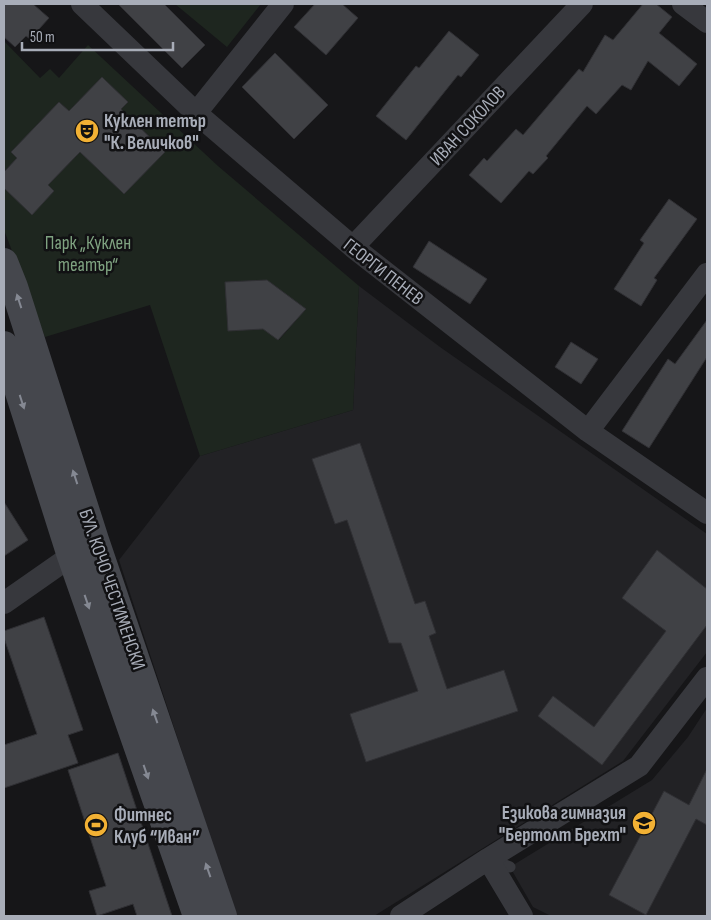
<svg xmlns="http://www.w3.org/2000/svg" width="711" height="920" font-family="'Sofia Sans Condensed',sans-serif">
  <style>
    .built { fill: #222225 }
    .green { fill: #1e261f; fill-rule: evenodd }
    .building { fill: #404145; stroke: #303034 }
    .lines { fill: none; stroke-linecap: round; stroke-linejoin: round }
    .lane { stroke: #37383d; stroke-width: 11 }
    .street { stroke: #37383d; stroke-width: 22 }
    .secondary { stroke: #45474d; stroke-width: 28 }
    .oneway { fill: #858993 }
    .labels { text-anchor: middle; stroke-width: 5; stroke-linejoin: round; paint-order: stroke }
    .poi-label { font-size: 19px; font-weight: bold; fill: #a8adb8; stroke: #111113; text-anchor: start }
    .street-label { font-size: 19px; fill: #a8adb8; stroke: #111113 }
    .park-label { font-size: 19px; fill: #7fa381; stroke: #111113 }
  </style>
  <rect width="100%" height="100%" fill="#161618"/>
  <!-- built -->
  <path class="built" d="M359,286L440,347L707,534V652L623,761L374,916H236L119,560L200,456L353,410Z
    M707,708V916H551L533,907L510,867L652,780L688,737Z"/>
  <!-- green -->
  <path class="green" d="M175,4H261L227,47Z
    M4,41L40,78L50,69L59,78L88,45L218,166L359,286L353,410L200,456L150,305L45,337L4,230V188L32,214L54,191L48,185L80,152L124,194L165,151L121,109L128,102L102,77L69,111L59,102L11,152L17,158L4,172ZM267,280L306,309L279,340L263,329L225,282Z"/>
  <!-- building -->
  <path class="building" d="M4,4H33L49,18L30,39L26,36L15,47L4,37Z
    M118,4H164L205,45L182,68Z
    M315,4H342L358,18L326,55L294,27Z
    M643,4H656L672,17L659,33L697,64L679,86L648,61L631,90L622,85L596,114L587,106L546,156L548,158L533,174L529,171L501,203L469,175L484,158L487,161L516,129L523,135L579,69L583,72L605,35L613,40Z
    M449,31L479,55L461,77L458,75L406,140L376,116L416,66L419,68Z
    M275,53L328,105L294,139L242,87Z
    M102,77L128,102L121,109L165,152L124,194L80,152L48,185L54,191L32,215L4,188V172L17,158L11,152L59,102L69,111Z
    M669,199L697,219L654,278L657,280L641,306L614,289L644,243L640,240Z
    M429,241L487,279L470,304L413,267Z
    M267,280L306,309L278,340L263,329L228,331L225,282Z
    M707,320V357L649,448L622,431L668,359L675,364Z
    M571,342L598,359L581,384L555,367Z
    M360,443L415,604L425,601L436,633L429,636L447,689L504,670L518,711L366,762L350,714L418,691L401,643H389L347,520L335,524L312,459Z
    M4,502L28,540L4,556Z
    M657,550L707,589V625L602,765L538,716L553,696L594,727L666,631L622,598Z
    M44,617L83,730L68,735L78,763L4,788V745L37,734L4,638V631Z
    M118,753L172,916H137L133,904L97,916L89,891L106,886L68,770Z
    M707,769V825L696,819L646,915L609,895L664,791L689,805Z"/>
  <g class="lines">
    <!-- lane -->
    <path class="lane" d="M492,860L510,867"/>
    <!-- street -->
    <path class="street" d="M82,4L196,113L353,247L588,431L707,513
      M683,4L707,22
      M196,113L283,4
      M353,247L582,4
      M588,431L707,274
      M4,603L84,547
      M488,859L522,916
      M401,916L488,859L639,766L707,678"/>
    <!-- secondary -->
    <path class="secondary" d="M4,262L14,287L95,540L223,916
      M4,345L71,556L197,916"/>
  </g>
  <!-- one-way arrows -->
  <defs><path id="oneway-solid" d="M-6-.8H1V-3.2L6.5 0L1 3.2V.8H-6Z" transform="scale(1.25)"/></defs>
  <g class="oneway">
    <use href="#oneway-solid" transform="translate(19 301) rotate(-108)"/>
    <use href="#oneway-solid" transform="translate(22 402) rotate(72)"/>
    <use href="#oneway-solid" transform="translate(75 477) rotate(-108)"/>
    <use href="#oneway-solid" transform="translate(87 602) rotate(71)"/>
    <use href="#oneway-solid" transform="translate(155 716) rotate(-109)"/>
    <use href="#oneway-solid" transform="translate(146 772) rotate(71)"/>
    <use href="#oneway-solid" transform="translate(208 870) rotate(-109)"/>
  </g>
  <!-- icons -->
  <defs>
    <g id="theatre-disc" transform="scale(1.25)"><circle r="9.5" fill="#f2b134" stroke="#111113"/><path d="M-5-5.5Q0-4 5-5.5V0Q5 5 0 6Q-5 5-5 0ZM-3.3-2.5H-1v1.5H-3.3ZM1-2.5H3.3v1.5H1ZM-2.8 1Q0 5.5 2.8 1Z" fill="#111"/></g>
    <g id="school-disc" transform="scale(1.25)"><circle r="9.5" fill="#f2b134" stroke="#111113"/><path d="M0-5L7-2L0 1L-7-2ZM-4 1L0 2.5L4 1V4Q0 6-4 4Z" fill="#111"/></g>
    <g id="stadium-disc" transform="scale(1.25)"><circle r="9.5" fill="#f2b134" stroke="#111113"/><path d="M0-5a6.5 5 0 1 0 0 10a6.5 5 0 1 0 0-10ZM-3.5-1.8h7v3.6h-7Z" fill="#111"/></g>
  </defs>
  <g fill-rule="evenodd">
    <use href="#theatre-disc" x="87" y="131"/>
    <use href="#school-disc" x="644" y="823"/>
    <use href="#stadium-disc" x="96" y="825"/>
  </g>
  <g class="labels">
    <!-- poi labels -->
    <g class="poi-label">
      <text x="104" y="127">Куклен тетър<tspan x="104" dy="22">"К. Величков"</tspan></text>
      <text x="626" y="819" text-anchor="end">Езикова гимназия<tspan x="626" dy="22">"Бертолт Брехт"</tspan></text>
      <text x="114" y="821">Фитнес<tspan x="114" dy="22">Клуб “Иван”</tspan></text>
    </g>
    <!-- street labels -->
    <g class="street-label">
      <text transform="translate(467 125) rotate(-47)" y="7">ИВАН СОКОЛОВ</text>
      <text transform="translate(384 271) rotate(38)" y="7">ГЕОРГИ ПЕНЕВ</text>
      <text transform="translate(113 589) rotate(71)" y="7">БУЛ. КОЧО ЧЕСТИМЕНСКИ</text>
    </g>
    <!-- park labels -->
    <g class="park-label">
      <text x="88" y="249">Парк „Куклен<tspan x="88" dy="22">театър“</tspan></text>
    </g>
  </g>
  <!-- border -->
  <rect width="711" height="920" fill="none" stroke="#a8adb8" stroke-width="10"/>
  <!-- scale -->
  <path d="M22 42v8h151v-8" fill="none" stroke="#a8adb8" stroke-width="2.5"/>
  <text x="30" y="42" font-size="15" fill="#a8adb8" stroke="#111113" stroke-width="4" paint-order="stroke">50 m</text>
</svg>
